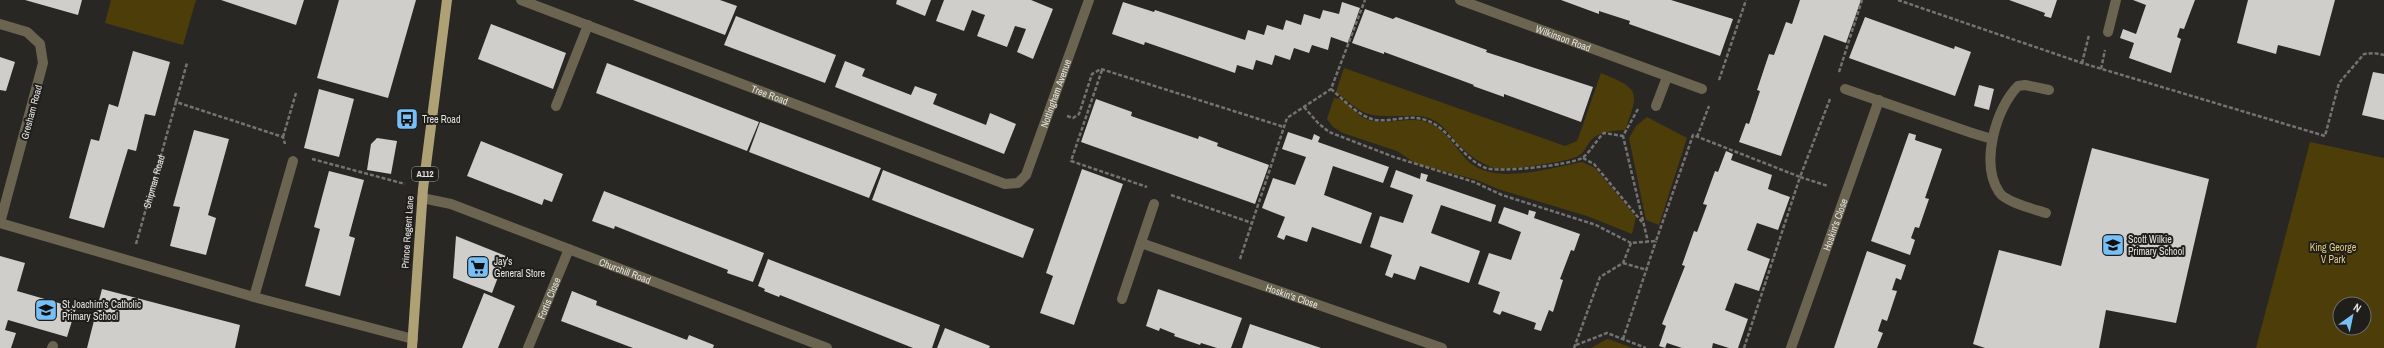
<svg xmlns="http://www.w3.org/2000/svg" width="2384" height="348" font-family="'Archivo Narrow',sans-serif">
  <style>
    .green { fill: #4d3e09; fill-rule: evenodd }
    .building { fill: #d0ceca }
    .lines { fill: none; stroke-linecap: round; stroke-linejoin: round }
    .path { stroke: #757371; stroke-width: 2.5; stroke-dasharray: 4 2; stroke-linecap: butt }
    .service { stroke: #6b6450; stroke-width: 10 }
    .minor { stroke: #6b6450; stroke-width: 10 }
    .primary { stroke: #afa176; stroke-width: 10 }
    .labels { text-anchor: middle; stroke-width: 4; stroke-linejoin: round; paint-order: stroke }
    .shield { fill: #1f1e1b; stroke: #a9a8a6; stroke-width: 1 }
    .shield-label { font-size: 9px; font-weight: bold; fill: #e4e3e1 }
    .street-label { font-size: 10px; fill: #e4e3e1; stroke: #1f1e1b }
    .poi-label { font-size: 10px; fill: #e4e3e1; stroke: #1f1e1b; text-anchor: start }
    .park-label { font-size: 10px; fill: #e4ca7d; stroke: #1f1e1b }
  </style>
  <rect width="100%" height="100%" fill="#292724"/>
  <!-- green -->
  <path class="green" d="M111,0H196L183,45L105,23Z
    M1344,68L1565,146L1577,141L1579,136L1601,73C1639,89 1640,90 1625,130C1613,131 1600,131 1591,140C1586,146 1585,152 1578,156C1568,162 1504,171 1494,168C1482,164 1470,156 1461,147C1449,136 1443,121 1425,117C1418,115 1408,116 1401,116C1363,117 1364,114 1336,92Z
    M1334,98C1347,98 1355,115 1366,119C1386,127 1410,115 1429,123C1446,130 1456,149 1468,161C1493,186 1551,168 1582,162L1595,168L1636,217L1632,234L1587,216L1498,189L1477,180L1417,164L1397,151L1343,133L1333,127L1327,119Z
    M1647,117L1687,138L1659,225L1646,220L1629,138L1636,126Z
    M2310,142L2384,158V348H2256ZM2340,304H2364V328H2340Z
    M1607,339H1608L1633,348H1591Z"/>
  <!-- building -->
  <path class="building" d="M25,0H82L78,15Z
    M221,0H304L296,25Z
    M339,0H416L388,98L317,78Z
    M633,0H720L737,6L725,35Z
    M897,0H931L925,16L896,4Z
    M944,0H1031L1053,9L1033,59L1017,52L1026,29L1015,26L1007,47L977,36L985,15L979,13L972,10L964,31L936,21Z
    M1561,0H1671L1733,19L1720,56L1629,24L1630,21L1599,11V14Z
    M1800,0H1861L1846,43L1824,35L1781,156L1739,142L1746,123L1749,124L1760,91L1757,90L1769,54L1774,55L1786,22L1792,24Z
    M2009,0H2057L2051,18L2044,16L2045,13Z
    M2133,0H2195L2184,29L2180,28L2177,37L2181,39L2171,73L2129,58L2134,43L2120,38L2123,29L2136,34L2146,5Z
    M2248,0H2335L2320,56L2278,45L2276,54L2237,43Z
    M1123,2L1154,12L1155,10L1245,40L1248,30L1264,35L1267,25L1283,30L1286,20L1301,25L1304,14L1320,19L1323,10L1339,14L1342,2L1360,8L1348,43L1331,37L1328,50L1312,45L1309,53L1294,48L1290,60L1275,55L1272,65L1256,60L1253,70L1237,65L1235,73L1145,42L1144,45L1112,34Z
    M1365,9L1393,19L1396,17L1487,50L1486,52L1593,87L1581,122L1504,94V97L1473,86L1474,85L1384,52V54L1352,43Z
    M736,16L836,55L825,83L724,45Z
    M1865,17L1954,49L1955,46L1971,52L1955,96L1849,58Z
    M491,24L566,53L553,89L478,59Z
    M133,51L170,62L155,116L145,114L136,151L128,149L104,228L69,218L91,139L99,141L109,104L118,107Z
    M0,57L15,62L6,91L0,90Z
    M845,61L865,69L862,76L911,95L915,86L937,94L933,104L986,125L990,113L1016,124L1004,154L835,87Z
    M607,63L759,122L747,151L596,93Z
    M2373,72L2384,74V120L2362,115Z
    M1979,85L1994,89L1989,110L1974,106Z
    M319,89L354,99L339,157L304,148Z
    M1096,99L1132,112L1131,116L1198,139L1199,136L1218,143L1217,146L1269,165L1255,204L1081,142Z
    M760,122L881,168L869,198L749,152Z
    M194,130L229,139L208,215L216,218L206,255L170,246L180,207L173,206Z
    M1288,132L1312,140L1314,134L1320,137L1318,142L1389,167L1383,183L1333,166L1324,195L1372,213L1361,244L1312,227L1307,242L1286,235L1284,240L1277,237L1285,217L1262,208L1273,178L1295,185L1306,157L1282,149Z
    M1909,133L1916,135L1915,140L1942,149L1925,198L1929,199L1919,228L1915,227L1911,238L1915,240L1910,255L1871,241Z
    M377,138L397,141L391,174L367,170L371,144Z
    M481,141L563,174L552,202L544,199L542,205L467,176Z
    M2092,148L2209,179L2176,323L2106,310L2099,348H1985L1973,344L1999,250L2061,266Z
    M1726,151L1733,154L1731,160L1772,175L1768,189L1790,197L1778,230L1757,223L1747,250L1770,259L1759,291L1735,283L1725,310L1748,319L1738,348H1729L1713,343L1712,348H1682L1667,343L1665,348L1659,346L1666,326L1662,324L1685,266L1682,265L1694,231L1697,232L1707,205L1703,204L1715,171L1718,172Z
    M1082,169L1123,184L1074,325L1040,313L1053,276L1046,273Z
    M883,170L1034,229L1023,258L872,200Z
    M1396,170L1420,179L1421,173L1428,175L1426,181L1496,205L1491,222L1441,205L1431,233L1480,251L1469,283L1420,266L1415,280L1394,273L1392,278L1385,275L1392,255L1370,247L1380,216L1403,223L1413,195L1390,187Z
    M329,171L364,180L349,236L355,238L340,296L305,286L320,229L314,227Z
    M604,191L764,253L753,282L727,273L728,270L653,241L615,226L614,229L592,221Z
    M1504,207L1528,215L1529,210L1536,212L1534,218L1580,234L1574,251L1571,250L1560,279L1563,280L1553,312L1549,310L1541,331L1534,329L1536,323L1502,311L1500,315L1493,312L1500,292L1478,284L1489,253L1511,260L1521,232L1498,223Z
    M456,236L506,256L492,293L453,278Z
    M1867,251L1906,265L1901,280L1896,278L1892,290L1897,291L1887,321L1882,319L1878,331L1883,333L1877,348H1834Z
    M0,256L25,263L17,291L76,308L67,337L8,320L5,330L16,333L11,348H0Z
    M768,259L940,325L932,348H913L780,295L779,297L764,291L765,289L758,286Z
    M102,289L240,325L235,348H87Z
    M1158,289L1242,318L1231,348H1217L1201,343L1200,345L1174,336L1175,334L1160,328L1159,331L1146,326Z
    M572,291L597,301L596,305L687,340L689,335L714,345L713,348H633L561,321Z
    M484,293L515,306L498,348H462Z
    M1250,324L1321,348H1242Z
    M945,328L990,346L989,348H937Z"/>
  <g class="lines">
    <!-- path -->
    <g class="path">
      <path d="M1898,0L2082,63L2325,136L2339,83L2364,54L2374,53L2384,55"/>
      <path d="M2082,63L2089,35"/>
      <path d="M2101,69L2105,50"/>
      <path d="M1102,70L1071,161L1147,187"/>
      <path d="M1839,72L1862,0"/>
      <path d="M1719,80L1746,0"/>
      <path d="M1331,89C1344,100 1359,117 1376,120C1391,122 1408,115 1422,119C1442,123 1454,144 1469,157C1473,161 1480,166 1486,168C1499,173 1570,165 1582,158C1590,153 1596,140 1604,133L1623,136"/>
      <path d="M176,102L187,63"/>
      <path d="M1304,107L1318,123L1329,132L1394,157L1474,182L1502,195L1596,225L1631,243"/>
      <path d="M1638,109L1623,136L1648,242"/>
      <path d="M1067,116L1073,118L1079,114L1092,74L1101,69L1284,127"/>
      <path d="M283,137L296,93"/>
      <path d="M1697,137L1709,106"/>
      <path d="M1583,158L1594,164L1642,222"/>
      <path d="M312,159L405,184"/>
      <path d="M1171,195L1252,223"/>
      <path id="s1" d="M136,244L176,102L283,137L285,144"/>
      <path d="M1240,259L1287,118L1331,89L1365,0"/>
      <path d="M1623,263L1647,270"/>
      <path d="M1623,339L1656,241"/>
      <path d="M1576,345L1607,333L1646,348"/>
      <path d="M1574,348L1600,277L1623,263L1631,243L1656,241L1693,135L1800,177L1830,99"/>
      <path d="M1744,348L1800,177L1828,186"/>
    </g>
    <!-- service -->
    <path class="service" d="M556,106L588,25
      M1656,106L1667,77
      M1972,133L1992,139
      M2046,213C2034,209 2005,202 1999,192C1980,163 1996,108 2018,86L2025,85L2049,90
      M52,348L53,346"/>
    <!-- minor -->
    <g class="minor">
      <path id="s2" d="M521,0L1005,184L1018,183L1026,175L1089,0"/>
      <path id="s3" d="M1460,0L1702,89"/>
      <path d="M0,24L27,32L40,44L43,63L0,223"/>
      <path d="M2108,32L2116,0"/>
      <path d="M1845,89L1972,133"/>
      <path id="s4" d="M422,198L451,204L827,348"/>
      <path d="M0,223L254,297L413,339"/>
      <path id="s5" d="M1141,243L1442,348"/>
      <path d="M254,297L293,161"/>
      <path d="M1122,299L1154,204"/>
      <path id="s6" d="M528,348L569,249"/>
      <path id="s7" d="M1791,348L1879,100"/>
    </g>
    <!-- primary -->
    <path class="primary" d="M412,348L423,189L447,0"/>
  </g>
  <!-- icons -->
  <defs>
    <g id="bus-square" transform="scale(1.15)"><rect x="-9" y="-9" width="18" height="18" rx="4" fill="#76c0f7" stroke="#1f1e1b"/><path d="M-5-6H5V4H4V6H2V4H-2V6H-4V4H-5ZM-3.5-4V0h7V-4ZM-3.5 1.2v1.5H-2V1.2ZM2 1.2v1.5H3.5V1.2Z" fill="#111"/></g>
    <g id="school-square" transform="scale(1.15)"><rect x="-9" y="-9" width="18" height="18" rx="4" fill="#76c0f7" stroke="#1f1e1b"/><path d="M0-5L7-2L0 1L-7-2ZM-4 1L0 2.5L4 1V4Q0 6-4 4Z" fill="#111"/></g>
    <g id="supermarket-square" transform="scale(1.15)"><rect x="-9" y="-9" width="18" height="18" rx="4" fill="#76c0f7" stroke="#1f1e1b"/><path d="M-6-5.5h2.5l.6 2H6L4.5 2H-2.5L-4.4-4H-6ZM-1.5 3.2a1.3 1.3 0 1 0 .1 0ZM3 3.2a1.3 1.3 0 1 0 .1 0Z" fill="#111"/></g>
  </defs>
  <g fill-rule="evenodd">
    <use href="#bus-square" x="407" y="119"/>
    <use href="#school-square" x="2113" y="245"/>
    <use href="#supermarket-square" x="478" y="267"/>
    <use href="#school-square" x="46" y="310"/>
  </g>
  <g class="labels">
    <!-- shield labels -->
    <rect class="shield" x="412" y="167" width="26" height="14" rx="3"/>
    <g class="shield-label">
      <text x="425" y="177">A112</text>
    </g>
    <!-- street labels -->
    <g class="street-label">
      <text dy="4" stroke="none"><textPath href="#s3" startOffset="110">Wilkinson Road</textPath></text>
      <text dy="4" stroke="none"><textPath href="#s2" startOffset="629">Nottingham Avenue</textPath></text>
      <text dy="4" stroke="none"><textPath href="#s2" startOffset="266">Tree Road</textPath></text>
      <text transform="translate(31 112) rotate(-75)" y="4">Gresham Road</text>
      <text dy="4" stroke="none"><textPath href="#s1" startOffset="65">Shipman Road</textPath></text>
      <text dy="4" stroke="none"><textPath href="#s7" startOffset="131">Hoskin's Close</textPath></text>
      <text transform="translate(407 232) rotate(-86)" y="4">Prince Regent Lane</text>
      <text dy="4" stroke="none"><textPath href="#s4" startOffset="216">Churchill Road</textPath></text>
      <text dy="4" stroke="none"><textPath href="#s5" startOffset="160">Hoskin's Close</textPath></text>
      <text dy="4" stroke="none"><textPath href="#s6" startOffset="54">Fortis Close</textPath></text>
    </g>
    <!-- poi labels -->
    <g class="poi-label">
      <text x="422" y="123">Tree Road</text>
      <text x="2128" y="243">Scott Wilkie<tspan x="2128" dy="12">Primary School</tspan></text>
      <text x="494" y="265">Jay's<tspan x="494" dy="12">General Store</tspan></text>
      <text x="62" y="308">St Joachim's Catholic<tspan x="62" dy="12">Primary School</tspan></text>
    </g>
    <!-- park labels -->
    <g class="park-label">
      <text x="2333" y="251">King George<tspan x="2333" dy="12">V Park</tspan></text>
    </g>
  </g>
  <!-- north arrow -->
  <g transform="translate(2352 316) rotate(33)"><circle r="19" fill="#1f1e1b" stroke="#6e6d6a"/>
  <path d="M0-3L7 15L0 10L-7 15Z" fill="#76c0f7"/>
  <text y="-6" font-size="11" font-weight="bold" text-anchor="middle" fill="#e4e3e1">N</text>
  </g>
</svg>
